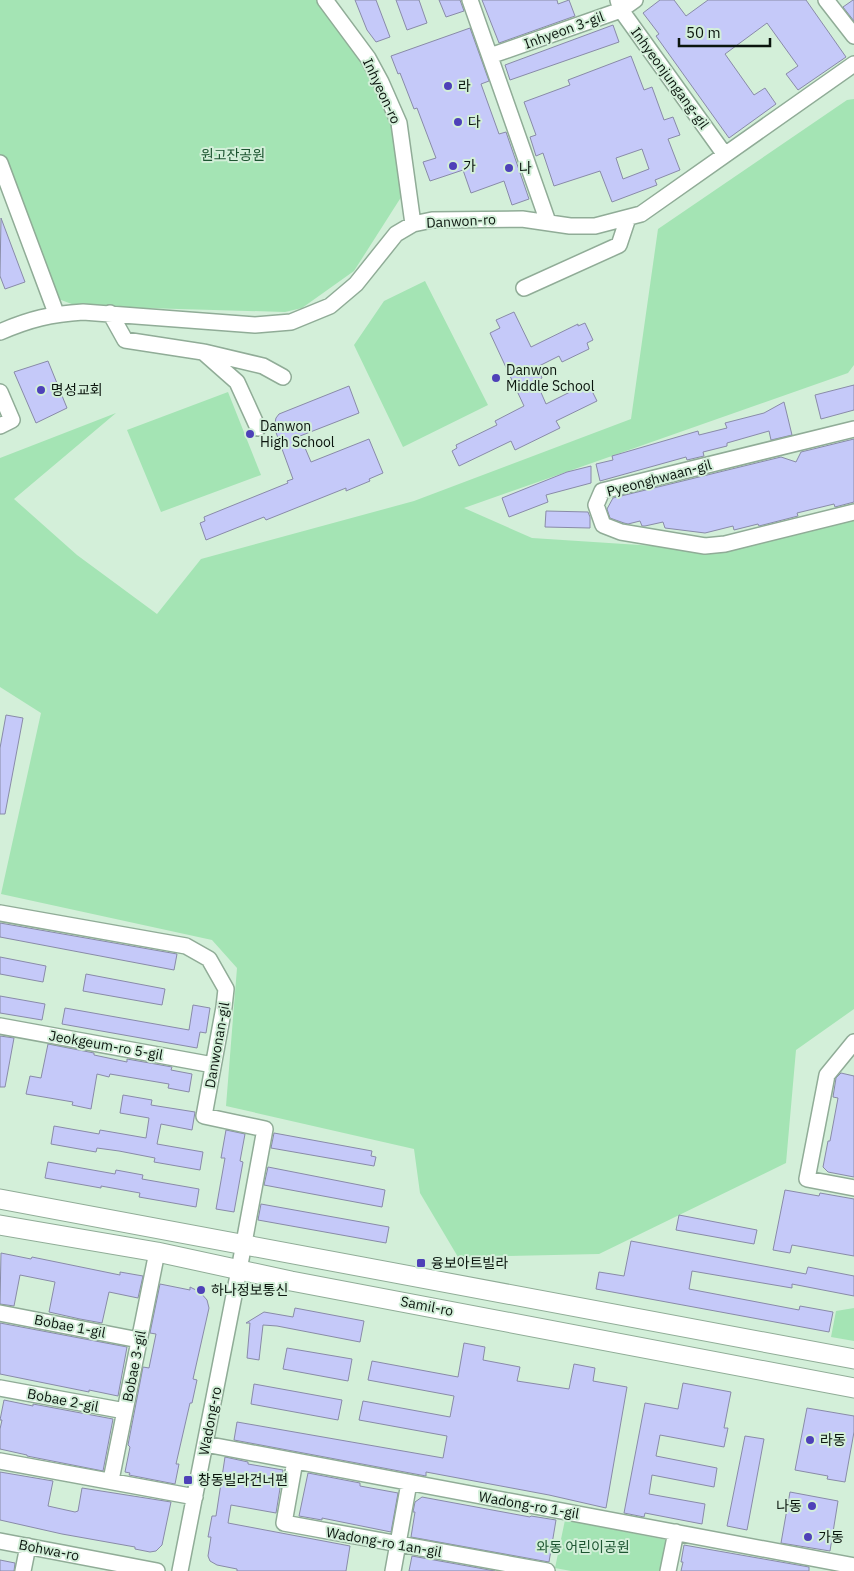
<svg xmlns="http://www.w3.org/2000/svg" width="854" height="1571" font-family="'IBM Plex Sans','Noto Sans KR',sans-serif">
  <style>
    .green { fill: #a4e4b4 }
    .building { fill: #c5c9f9; stroke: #898ba8; fill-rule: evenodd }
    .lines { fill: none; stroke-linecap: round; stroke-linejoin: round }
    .minor-casing { stroke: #90ac97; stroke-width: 18 }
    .major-casing { stroke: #90ac97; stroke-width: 21 }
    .minor { stroke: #fff; stroke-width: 15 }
    .major { stroke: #fff; stroke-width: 19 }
    .poi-dot { fill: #4e41b8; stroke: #d3efd9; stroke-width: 2 }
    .labels { text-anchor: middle; stroke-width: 4; stroke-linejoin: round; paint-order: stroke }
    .street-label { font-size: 14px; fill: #0b150e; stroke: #d3efd9 }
    .poi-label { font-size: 14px; fill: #0b150e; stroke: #d3efd9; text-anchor: start }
    .park-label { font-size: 14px; fill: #1d5531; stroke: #d3efd9 }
  </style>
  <rect width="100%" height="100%" fill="#d3efd9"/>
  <!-- green -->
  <path class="green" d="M0,0H330L390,100L405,191L354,271L302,308L285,312L77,306L48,295L0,158Z
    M854,99V365L848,373L464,508L532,538L732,551L854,518V1009L796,1050L786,1163L599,1254L458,1257L420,1193L414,1149L226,1106L237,968L212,940L1,894L41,713L0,687V458L116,413L14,499L77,555L157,614L201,559L414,501L631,419L658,229L847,100Z
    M425,281L488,405L403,447L354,345L384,301Z
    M228,392L261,475L161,512L127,430Z
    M854,1308V1341L831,1337L836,1311Z
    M565,1520L672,1541L666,1571H571L555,1568Z"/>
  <!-- building -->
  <path class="building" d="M355,0H376L390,37L376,42L367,30Z
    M396,0H419L427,23L407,30Z
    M439,0H460L464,11L446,17Z
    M482,0H557L558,4L569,0L575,16L499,43Z
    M660,0H674L686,16L708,0H806L846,57L798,90L786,74L798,66L767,23L725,54L754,95L765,88L776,104L729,138L656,36L659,34L643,13Z
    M853,0H854V21L843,7Z
    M613,25L619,42L510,80L505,65Z
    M470,28L489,81L481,84L499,134L506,132L529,199L512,205L504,181L471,193L463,170L430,181L423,162L436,158L417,108L414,109L400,73L398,74L391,56Z
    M631,56L644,90L652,87L664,120L673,117L680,135L668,139L680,170L655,180L657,185L612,202L600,171L554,186L543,153L536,156L530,137L536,135L524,102L570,85L568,80ZM642,149L649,169L623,179L616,158Z
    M1,218L25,282L5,289L0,276Z
    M514,312L531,347L578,324V326L585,323L593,340L587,343L589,349L562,362L559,356L537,367L542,378L536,381L546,404L588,383L597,401L556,421L560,428L515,450L511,441L459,466L452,451L457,448L456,445L497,425L495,421L524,406L490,333L500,328L496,320Z
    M48,361L67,408L36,423L14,372Z
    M854,385V410L821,419L815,395Z
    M349,386L359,413L300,436L311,462L369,439L383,473L369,479L370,481L346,491V488L266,520L264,517L206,540L200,523L205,521L204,517L288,483L287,481L293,479L274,427L276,418L279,414Z
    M784,402L792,435L771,440L769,431L727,443V446L703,452L704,456L687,460L686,457L600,481L596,464L613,460L612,456L698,431L699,435L727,428L725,423L764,413Z
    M854,439V502L835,507L834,504L797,513L798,516L759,526L758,524L734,530L733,526L705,533L665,528L663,522L645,526H642L640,521L628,524L624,523L610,518L607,509L613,498L781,457L796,462L801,452Z
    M591,466V483L546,495L548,502L509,517L502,498L567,472Z
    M546,511L588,512L590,517V528L545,527Z
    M6,715L23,718L5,814H0V748Z
    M0,923L177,954L174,970L0,937Z
    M0,957L46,966L43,982L0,974Z
    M86,974L165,989L162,1005L83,991Z
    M0,996L45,1004L42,1020L0,1013Z
    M193,1005L210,1008L206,1033L200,1032L197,1048L62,1024L65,1008L189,1030Z
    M0,1036L14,1038L5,1087H0Z
    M48,1044L94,1053V1055L127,1062V1059L172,1067L171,1070L192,1074L189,1092L168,1088L169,1084L110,1074L109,1077L97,1074L91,1109L72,1105L73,1102L26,1094L30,1076L41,1078Z
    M841,1073L854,1076V1177L828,1172L823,1167L828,1141H830L838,1098L833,1097L836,1078Z
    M123,1095L152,1100L151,1105L195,1112L192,1130L161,1124L157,1144L203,1152L200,1170L154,1162L155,1158L119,1151L97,1148L96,1152L51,1144L54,1126L99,1134L100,1130L146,1138L149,1118L120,1113Z
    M226,1130L245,1134L240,1161L243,1162L234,1212L216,1209L225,1158H221Z
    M274,1133L372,1151L371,1156L376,1157L374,1166L271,1148Z
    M48,1162L115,1174L116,1170L143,1175L142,1179L199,1189L196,1207L139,1197L140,1193L101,1186V1188L45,1178Z
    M268,1167L385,1190L382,1207L264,1185Z
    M785,1190L819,1196L820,1193L854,1199V1256L792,1245L790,1253L773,1250Z
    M261,1204L389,1227L386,1243L258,1220Z
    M679,1215L757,1230L754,1244L676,1230Z
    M631,1241L806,1274L808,1267L854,1276V1296L792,1284V1288L692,1271L689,1289L799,1310L800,1306L833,1312L829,1332L596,1289L599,1272L624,1276Z
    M1,1253L31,1259L32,1257L120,1275V1272L143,1276L138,1298L109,1292L102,1323L80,1319L49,1312L55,1282L20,1275L14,1306L0,1304Z
    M160,1284L190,1290V1287L200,1292L207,1300L209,1308L193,1379L197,1380L192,1403H190L176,1464H179L175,1484L129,1475L130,1473L125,1472L130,1447L128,1445L143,1367L149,1368L156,1334L150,1333Z
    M295,1308L364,1321L360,1342L277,1326L263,1325L259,1360L247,1358L250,1323H246L264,1312L293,1317Z
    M0,1323L127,1347L118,1396L89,1390V1392L0,1374Z
    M464,1343L485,1347L483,1360L520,1367L517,1381L569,1389L574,1364L595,1368L593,1381L627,1387L606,1508L549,1495L426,1472V1476L234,1440L237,1422L443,1458L447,1436L359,1420L363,1401L450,1417L454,1396L368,1380L372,1361L458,1377Z
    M287,1348L352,1359L348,1381L283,1369Z
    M683,1383L731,1392L724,1428H728L724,1447L660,1435L656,1456L717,1468L714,1487L652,1475L649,1494L705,1504L702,1524L645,1513L644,1517L624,1513L645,1403L678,1409Z
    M254,1384L342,1400L338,1420L251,1404Z
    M4,1400L33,1406V1404L113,1419L103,1471L27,1456V1455L0,1449V1429L2,1420H0Z
    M807,1408L854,1416V1432L845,1482L827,1479L828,1476L795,1470Z
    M745,1436L764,1439L747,1530L727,1526Z
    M225,1457L248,1462V1464L283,1470L276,1513L231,1505L228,1523L350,1546L346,1571H237V1569L217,1565L210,1561L208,1556L211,1537H208L212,1516H216Z
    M0,1472L53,1481L48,1506L75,1512L78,1511L82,1488L171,1502L162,1545L156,1551L150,1552L135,1549V1547L62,1534L0,1520Z
    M308,1473L360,1483V1486L398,1493L391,1532L322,1518V1520L299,1516Z
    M790,1492L838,1501L830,1551L781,1543Z
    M422,1497L530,1517L531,1516L556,1520L549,1562L411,1537L415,1512H413L415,1502Z
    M684,1545L809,1567V1571H681L683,1562H681Z
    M412,1556L495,1571H409Z
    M0,1560L15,1563L14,1571H0Z"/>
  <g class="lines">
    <!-- minor casing -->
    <g class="minor-casing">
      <path id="minor" d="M325,0L368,58L381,82L399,123L413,224
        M470,0L548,222
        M618,0L621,10L725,155
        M826,0L854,36
        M490,56L621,10L635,0
        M0,163L56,313
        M524,288L619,245L628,218
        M110,313L125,340L203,352L237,382L258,428
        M0,332C30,319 51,314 83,312L255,325L291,322L330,306L356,284L396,234L413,224L432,220L522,219L570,226H595L641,214L854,64
        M204,352L263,366L283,377
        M0,392L12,420L0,426
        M854,429L602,491L596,505L603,525L621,532L705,546L725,544L854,512
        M0,913L186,946L209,959L226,989L224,1007L204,1116L265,1129L239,1270L180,1571
        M0,1026L213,1065
        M854,1042L827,1075L807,1179L854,1188
        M0,1313L139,1340
        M0,1388L125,1411
        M205,1444L854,1566
        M0,1461L195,1497
        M295,1461L284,1523L547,1571
        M111,1480L157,1252
        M0,1541L157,1571
        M23,1571L28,1546
        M393,1571L409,1483
        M668,1571L676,1532"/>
    </g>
    <!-- major casing -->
    <g class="major-casing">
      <path id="major" d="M0,1199L854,1359
        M0,1225L157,1252L291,1281L854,1388"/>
    </g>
    <!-- minor -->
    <use href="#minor" class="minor"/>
    <!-- major -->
    <use href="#major" class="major"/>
  </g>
  <!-- markers -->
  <g class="poi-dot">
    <circle cx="448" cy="86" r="5"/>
    <circle cx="458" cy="122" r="5"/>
    <circle cx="453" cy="166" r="5"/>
    <circle cx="509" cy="168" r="5"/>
    <circle cx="496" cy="378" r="5"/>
    <circle cx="41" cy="390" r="5"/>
    <circle cx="250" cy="434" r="5"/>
    <rect x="416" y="1258" width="10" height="10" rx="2.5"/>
    <circle cx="201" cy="1290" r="5"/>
    <circle cx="810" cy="1440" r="5"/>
    <rect x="183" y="1475" width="10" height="10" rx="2.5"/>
    <circle cx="812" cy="1506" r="5"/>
    <circle cx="808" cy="1537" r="5"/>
  </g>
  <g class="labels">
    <!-- street labels -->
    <g class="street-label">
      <text transform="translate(564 30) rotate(-20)" y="5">Inhyeon 3-gil</text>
      <text transform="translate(670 78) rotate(54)" y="5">Inhyeonjungang-gil</text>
      <text transform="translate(382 91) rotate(65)" y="5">Inhyeon-ro</text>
      <text transform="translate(461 221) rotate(-3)" y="5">Danwon-ro</text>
      <text transform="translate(659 478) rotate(-15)" y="5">Pyeonghwaan-gil</text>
      <text transform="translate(106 1045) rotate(10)" y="5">Jeokgeum-ro 5-gil</text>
      <text transform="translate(217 1045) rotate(-80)" y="5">Danwonan-gil</text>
      <text transform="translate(427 1306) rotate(11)" y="5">Samil-ro</text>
      <text transform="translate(70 1326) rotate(11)" y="5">Bobae 1-gil</text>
      <text transform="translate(134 1366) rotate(-79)" y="5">Bobae 3-gil</text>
      <text transform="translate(63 1400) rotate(11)" y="5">Bobae 2-gil</text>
      <text transform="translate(210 1421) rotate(-79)" y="5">Wadong-ro</text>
      <text transform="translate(529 1505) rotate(10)" y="5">Wadong-ro 1-gil</text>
      <text transform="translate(384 1542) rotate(10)" y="5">Wadong-ro 1an-gil</text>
      <text transform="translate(49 1550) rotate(11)" y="5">Bohwa-ro</text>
    </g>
    <!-- poi labels -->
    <g class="poi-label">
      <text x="458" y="91">라</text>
      <text x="468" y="127">다</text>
      <text x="463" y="171">가</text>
      <text x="519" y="173">나</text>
      <text x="506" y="375">Danwon<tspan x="506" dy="16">Middle School</tspan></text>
      <text x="51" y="395">명성교회</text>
      <text x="260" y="431">Danwon<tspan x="260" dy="16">High School</tspan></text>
      <text x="431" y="1268">융보아트빌라</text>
      <text x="211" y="1295">하나정보통신</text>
      <text x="820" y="1445">라동</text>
      <text x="198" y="1485">창동빌라건너편</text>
      <text x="802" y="1511" text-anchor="end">나동</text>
      <text x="818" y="1542">가동</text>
    </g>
    <!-- park labels -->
    <g class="park-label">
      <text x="233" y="160">원고잔공원</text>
      <text x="583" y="1552">와동 어린이공원</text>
    </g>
  </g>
  <!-- scale -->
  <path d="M679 38v8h91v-8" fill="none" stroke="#0b150e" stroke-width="2.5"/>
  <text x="686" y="38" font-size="15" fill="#0b150e" stroke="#d3efd9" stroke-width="4" paint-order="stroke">50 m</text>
</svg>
